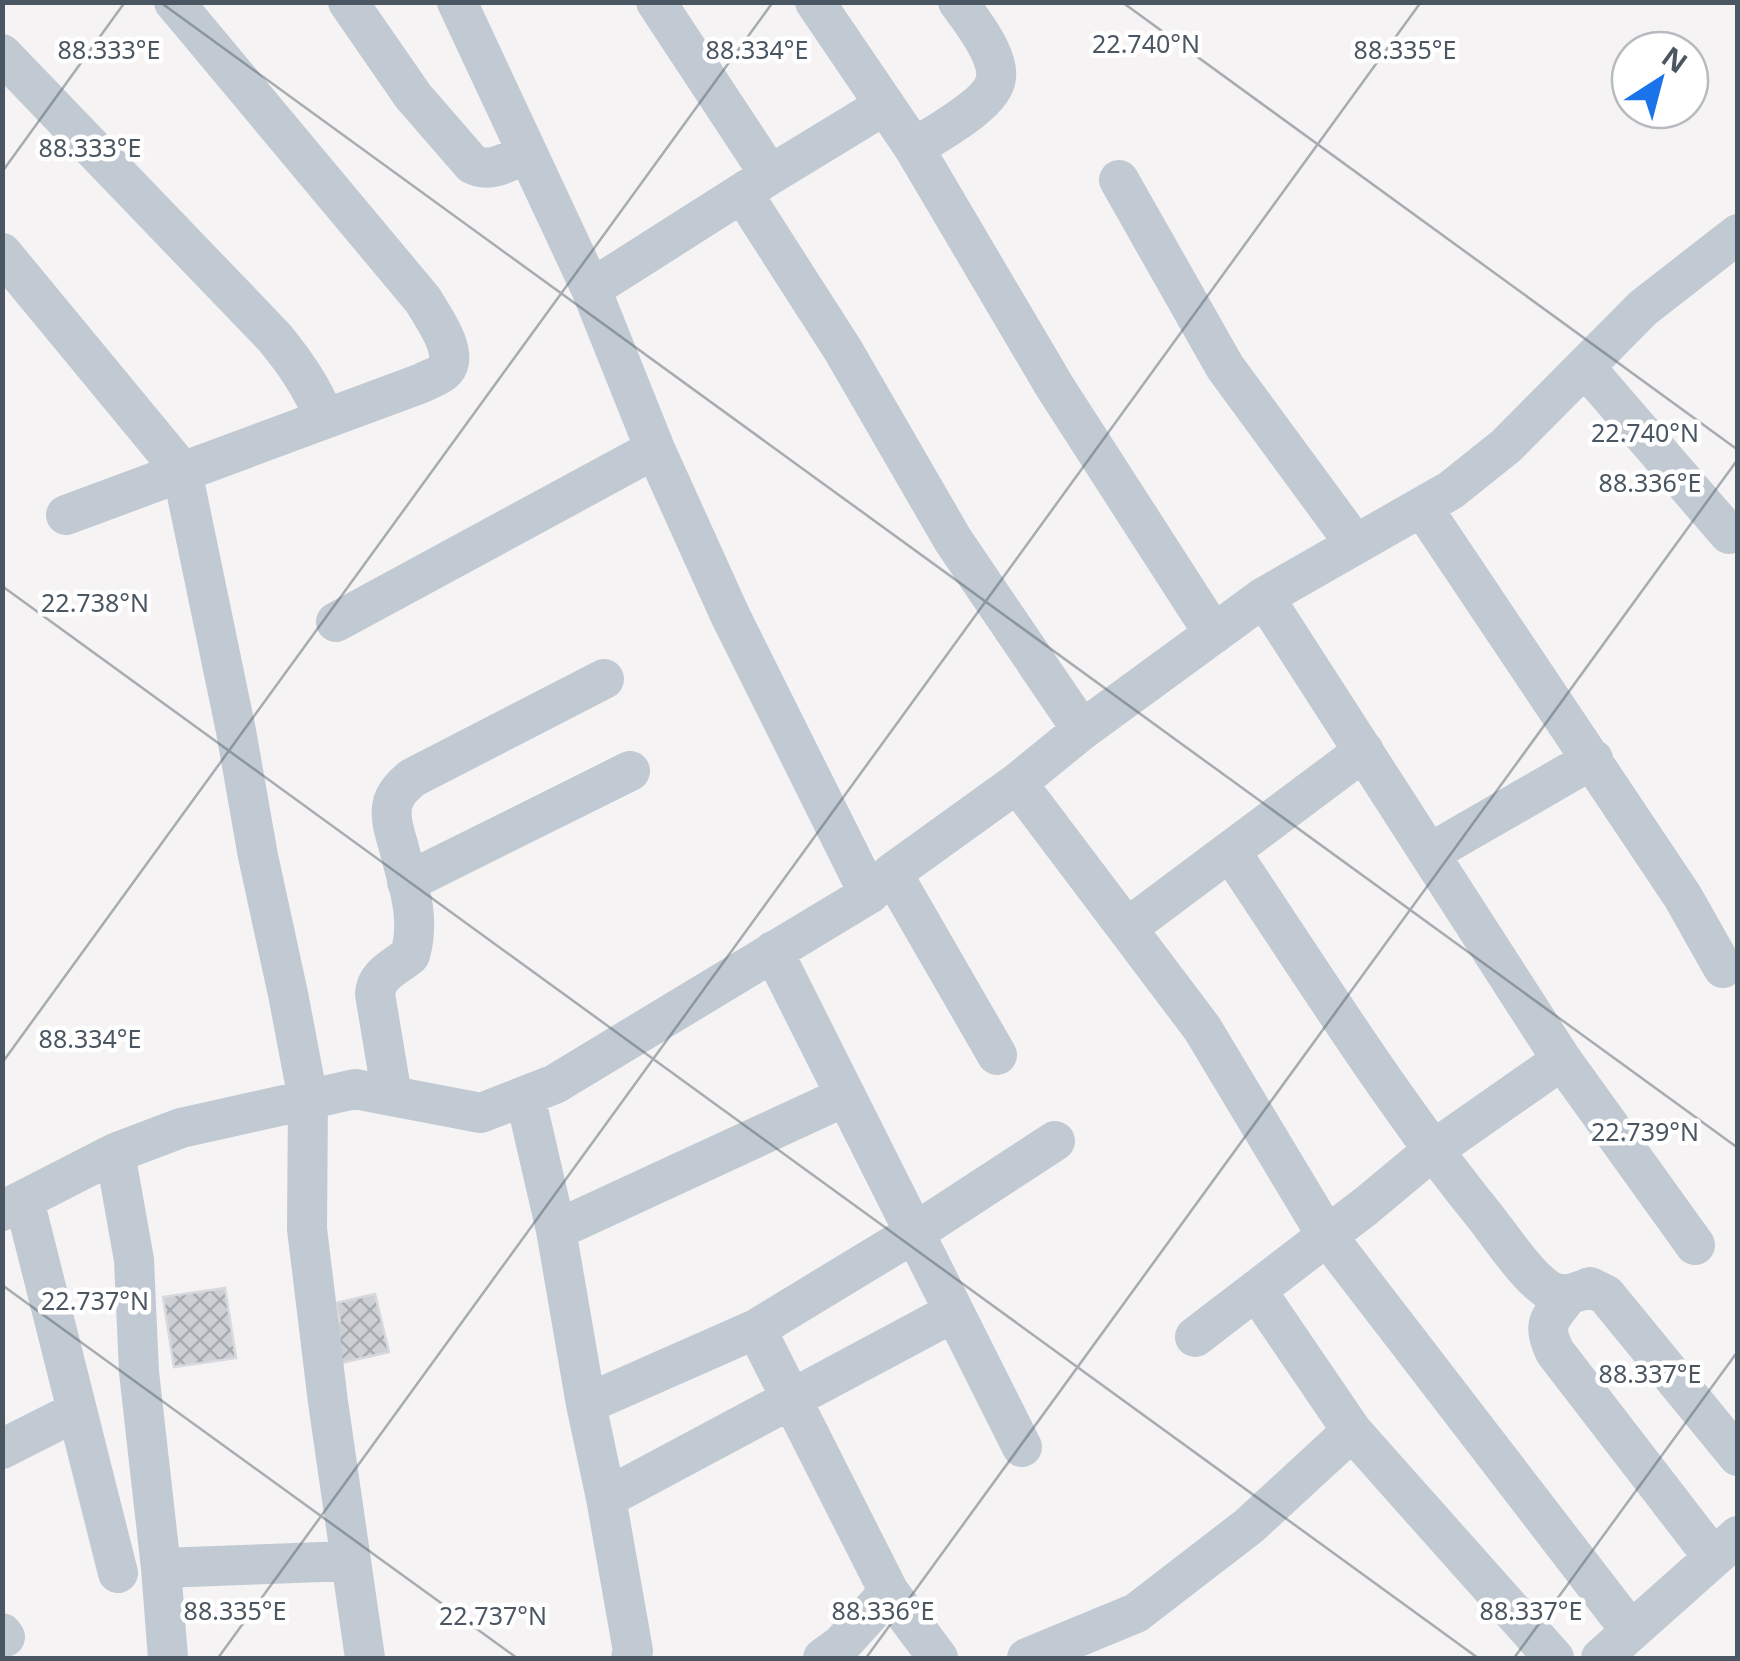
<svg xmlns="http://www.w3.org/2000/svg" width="1740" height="1661" font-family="'Noto Sans',sans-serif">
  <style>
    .building { fill: url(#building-cross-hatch); stroke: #d7d9de; stroke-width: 2.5 }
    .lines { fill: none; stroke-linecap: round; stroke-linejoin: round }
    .street { stroke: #c1cad2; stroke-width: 40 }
    .ticks { fill: none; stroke: #4a5661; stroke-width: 2.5; stroke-opacity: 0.45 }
    .ticks-label { font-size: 25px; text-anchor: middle; fill: #4a5661; stroke: #fff; stroke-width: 9; stroke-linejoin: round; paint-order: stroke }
  </style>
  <defs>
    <pattern id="building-cross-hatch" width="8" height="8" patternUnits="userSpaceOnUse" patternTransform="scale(2.5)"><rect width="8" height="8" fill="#cdcfd5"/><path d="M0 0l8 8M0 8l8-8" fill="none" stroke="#a8abb0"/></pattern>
  </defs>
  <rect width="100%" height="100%" fill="#f5f3f3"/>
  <!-- building -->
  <path class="building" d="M225,1288L236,1358L174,1367L163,1297Z
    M375,1294L389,1352L337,1364L329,1327L340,1321L336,1303Z"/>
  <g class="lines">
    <!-- street -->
    <path class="street" d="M348,2L413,96L472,164C491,174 509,161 526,153
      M457,2L591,289L655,449L730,615L869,894
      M656,2L770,175
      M815,2L914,148L1055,387L1214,634
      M2,54L275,338C296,364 312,387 325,419
      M914,148C935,134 993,104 996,78C999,55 972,21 958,2
      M1119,180L1225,367L1355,544
      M743,194L843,350L953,540L1082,730
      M2,253L182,471L236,731L258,856L288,994L308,1099L307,1229L328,1402L365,1658
      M591,289L770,175L885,105
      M1585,367L1729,534
      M1422,507L1683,897L1723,968
      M66,515L422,383C429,379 440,376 445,370C460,353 432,316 423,300L174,2
      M1264,597L1562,1060L1695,1245
      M336,622L655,449
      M1017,783L1202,1028L1327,1236L1631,1631
      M1230,851C1312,973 1390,1099 1483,1214C1500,1235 1525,1274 1547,1289C1561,1299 1576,1293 1590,1287L1606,1295L1738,1456
      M1430,853L1593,759
      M892,873L997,1055
      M407,882L630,771
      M1127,928L1364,751
      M773,951L1022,1447
      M392,1096L375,994C376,974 396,967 410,955C421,918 408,884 399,848C395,833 389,818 393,802C397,791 404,785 412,778L604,679
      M525,1096L556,1230L586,1404L756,1329L889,1592L938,1658
      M115,1153L134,1260L139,1372L161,1568L168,1658
      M24,1200L118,1573
      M2,1211L115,1153L181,1128L355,1089L481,1113L555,1084L869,894L892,873L1017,783L1082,730L1264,597L1451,490L1506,446L1643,308L1738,234
      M556,1230L846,1096
      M1256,1290L1352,1431L1554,1658
      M1568,1295C1550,1319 1541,1323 1555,1352L1713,1557
      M756,1329L914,1233L1055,1141
      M1195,1337L1366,1206L1432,1151L1562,1060
      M586,1404L606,1498L633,1651L631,1658
      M2,1449L77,1411
      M606,1498L954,1312
      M161,1568L350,1561
      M2,1633L5,1637
      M823,1658L841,1645L889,1592
      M1027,1658L1136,1613L1249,1526L1352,1431
      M1601,1658L1738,1536"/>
  </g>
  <!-- ticks -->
  <path class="ticks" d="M160,2L1738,1148M1122,2L1738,450M2,172L125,2M2,586L1478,1658M2,1063L773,2M2,1285L517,1658M218,1658L1421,2M866,1658L1738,459M1514,1658L1738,1351"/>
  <g class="ticks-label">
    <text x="1146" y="53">22.740°N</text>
    <text x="109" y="59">88.333°E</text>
    <text x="757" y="59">88.334°E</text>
    <text x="1405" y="59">88.335°E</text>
    <text x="90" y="157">88.333°E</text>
    <text x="1645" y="442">22.740°N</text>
    <text x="1650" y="492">88.336°E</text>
    <text x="95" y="612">22.738°N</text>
    <text x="90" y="1048">88.334°E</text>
    <text x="1645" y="1141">22.739°N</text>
    <text x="95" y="1310">22.737°N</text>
    <text x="1650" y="1383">88.337°E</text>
    <text x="235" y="1620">88.335°E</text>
    <text x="883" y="1620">88.336°E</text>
    <text x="1531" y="1620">88.337°E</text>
    <text x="493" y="1625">22.737°N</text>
  </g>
  <!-- border -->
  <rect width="1740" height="1661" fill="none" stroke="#4a5661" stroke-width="10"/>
  <!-- north arrow -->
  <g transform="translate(1660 80) rotate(36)"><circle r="48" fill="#ffffff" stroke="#b7bbc0" stroke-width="2.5"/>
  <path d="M0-8L18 38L0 25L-18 38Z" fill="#1a73e8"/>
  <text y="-15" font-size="28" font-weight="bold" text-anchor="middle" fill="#4a5661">N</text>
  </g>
</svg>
